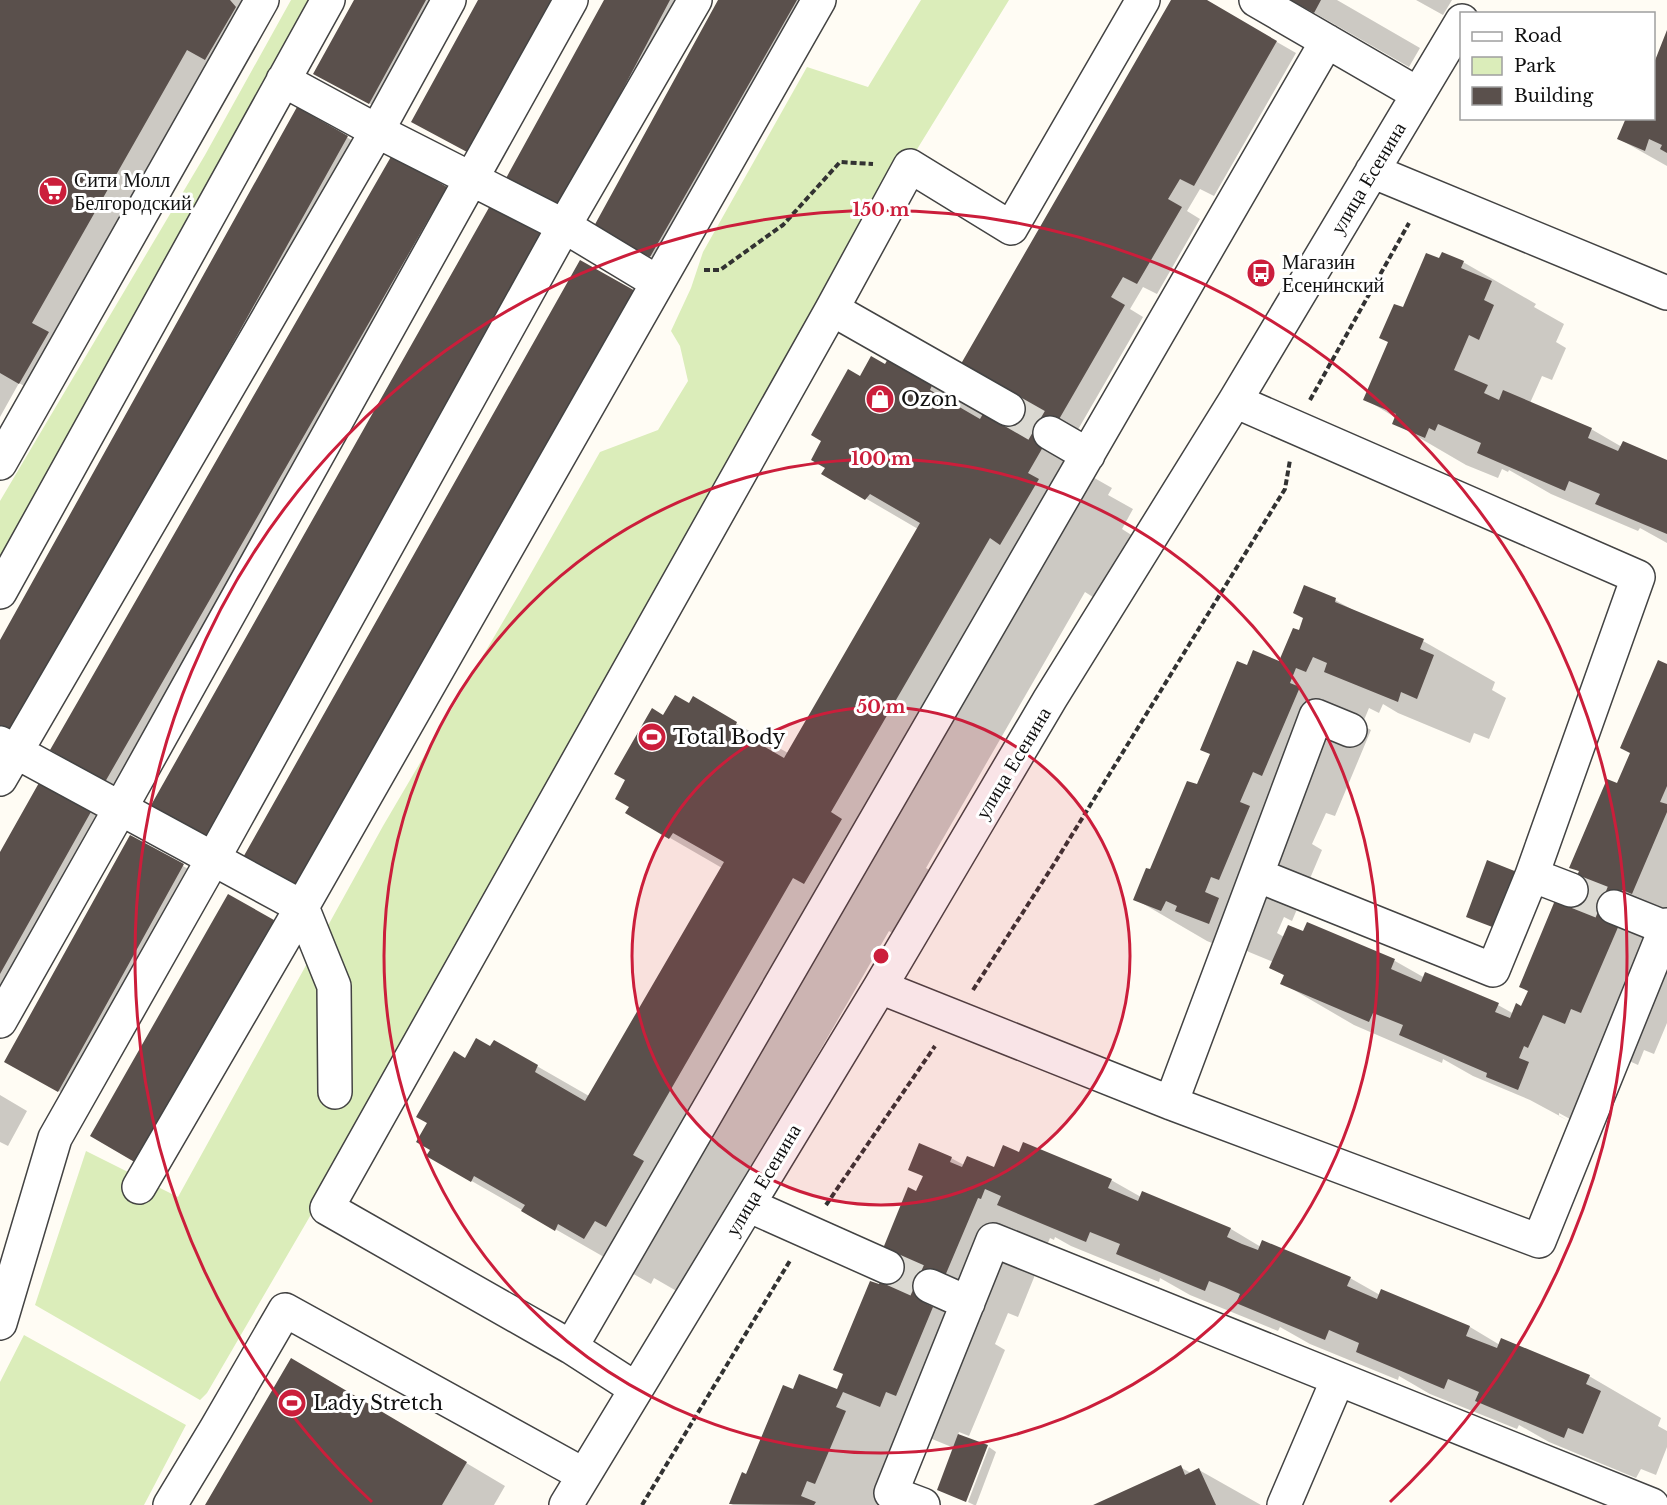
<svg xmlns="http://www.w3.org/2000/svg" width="1667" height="1505" font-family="'Libre Baskerville',serif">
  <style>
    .green { fill: #dbedba }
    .shadow { fill: #0003 }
    .building { fill: #5a504c }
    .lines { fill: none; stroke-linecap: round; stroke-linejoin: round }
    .minor-tunnel { stroke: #dbd9d2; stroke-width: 33; stroke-dasharray: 33 16; stroke-linecap: butt }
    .minor-casing { stroke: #434343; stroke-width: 36 }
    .path { stroke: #323232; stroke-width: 4; stroke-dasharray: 6 3; stroke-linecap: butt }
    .minor { stroke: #fff; stroke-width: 33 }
    .ring { fill: none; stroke: #cb1e3b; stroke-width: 3 }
    .labels { text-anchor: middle; stroke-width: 6; stroke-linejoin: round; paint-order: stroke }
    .street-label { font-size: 20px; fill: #101010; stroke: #fff }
    .poi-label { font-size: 20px; fill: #101010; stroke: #fff; text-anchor: start }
    .centre { fill: #cb1e3b; stroke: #fff; stroke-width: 3 }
    .ring-label { font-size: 18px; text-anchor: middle; font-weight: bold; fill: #cb1e3b; stroke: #fff; stroke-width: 6; stroke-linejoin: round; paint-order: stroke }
  </style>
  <rect width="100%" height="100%" fill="#fffcf4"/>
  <!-- green -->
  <path class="green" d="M291,0H309L0,558V501L205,155Z
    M921,0H1009L834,284L355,1139L207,1393L200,1400L35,1305L86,1151L178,1197L383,826L518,596L600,452L658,430L688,381L680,346L671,331L691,288L703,252L807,67L868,87Z
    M24,1335L186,1425L144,1505H0V1382Z"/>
  <!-- shadow -->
  <path class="shadow" d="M0,0H242L264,24L49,400L19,383L0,417Z
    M356,0H438L378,108L324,79Z
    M480,0H563L477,156L413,121Z
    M606,0H683L568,215Z
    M719,0H809L660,261L604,233Z
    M1173,0H1204L1296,53L1214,196L1200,189L1187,211L1200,219L1157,294L1143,287L1130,309L1143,317L1061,459L1112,488L1108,495L1133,509L1122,529L1133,536L1096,599L1085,592L926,868L937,875L900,938L889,931L680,1293L654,1278L651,1284L428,1156L466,1060L491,1048L495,1042L589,1096L722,868L627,813L664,717L690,705L693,699L788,753L918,529L824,474L860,378L886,366L889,359L1001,424Z
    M1292,0H1337L1420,48L1409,67Z
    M1416,0H1452L1443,15Z
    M1667,33V166L1619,139L1654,118V67Z
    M297,109L357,143L24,741L0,643Z
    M393,157L456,194L115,786L52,750Z
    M492,206L214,842L152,806Z
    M1440,260L1463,262L1536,304L1534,307L1564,324L1556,342L1566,348L1552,380L1542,376L1530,403L1591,429L1622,447L1667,462V543L1640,528L1638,531L1551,494L1509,470L1508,472L1502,469L1498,478L1466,465L1394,423L1396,418L1365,399L1404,309Z
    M1335,600L1364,616L1423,641L1495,682L1492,690L1506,698L1489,739L1474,733L1470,743L1398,713L1383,704L1379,713L1369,708L1362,725L1371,730L1335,816L1326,813L1312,844L1322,850L1292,921L1284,917L1277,933L1284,937L1304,933L1308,924L1395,961L1425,978L1498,1005L1514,1014L1522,1008L1580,872L1571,867L1618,785L1667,665V1023L1654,1054L1644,1050L1638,1065L1616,1055L1590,1130L1559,1113V1116L1569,1121L1530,1100L1473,1076L1443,1059L1442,1063L1354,1025L1282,983L1285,976L1271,968L1273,962L1249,952L1237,945L1234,952L1207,941L1135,899L1198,786L1248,667L1280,663L1299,632Z
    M40,783L100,817L0,995V855Z
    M130,837L192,871L68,1096L6,1062Z
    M0,1095L27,1111L8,1146L0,1142Z
    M1019,1154L1111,1180L1141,1197L1143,1193L1231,1229L1261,1247L1350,1278L1380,1295L1382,1291L1470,1327L1500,1345L1589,1376L1661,1418L1658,1426L1667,1431V1447L1656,1475L1641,1469L1636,1478L1549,1442L1519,1425L1517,1429L1430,1394L1399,1376L1398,1380L1310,1344L1280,1327L1278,1331L1190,1295L1160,1278L1159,1282L1071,1246L1055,1237L1054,1240L1050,1238L1018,1317L1008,1313L995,1344L1005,1350L969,1436L959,1432L958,1435L965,1501L939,1490L954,1448L915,1432L896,1505H733L731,1504L793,1391H837L924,1177L910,1169L951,1158L964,1165L995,1169Z
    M330,1382L505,1486L494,1505H206Z
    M989,1447L996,1452L976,1505H974L968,1502Z
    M1180,1467L1191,1473L1199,1470L1261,1505H1097Z"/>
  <!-- building -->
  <path class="building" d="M0,0H230L236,7L205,60L187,50L32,323L49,332L19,384L0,373Z
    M354,0H426L369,104L313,74Z
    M478,0H551L467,152L411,122Z
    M604,0H670L558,212L505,180Z
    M718,0H797L650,257L593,228Z
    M1171,0H1207L1277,41L1194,186L1180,179L1168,199L1182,207L1137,284L1123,277L1111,297L1125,305L1028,473L1039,479L1000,545L990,538L979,557L831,812L842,819L804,884L793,878L633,1155L644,1161L606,1227L595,1221L584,1239L558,1224L555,1231L521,1211L525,1205L474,1176L471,1182L426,1156L430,1150L416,1142L427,1123L416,1117L454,1051L465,1058L476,1038L490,1046L494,1040L538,1065L535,1072L585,1101L724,862L673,833L669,839L625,813L629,807L615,799L625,780L614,774L652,708L663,715L675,695L689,703L693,696L737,722L734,729L784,758L920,523L870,494L865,500L821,474L825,468L811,460L821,441L811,435L848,369L860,376L871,356L885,364L889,357L933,383L930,390L980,419L984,412L958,369Z
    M1290,0H1321L1314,13Z
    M1667,30V153L1660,149L1662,145L1649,139L1645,151L1617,139L1626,118H1654V63Z
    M297,107L348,136L14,737L0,729V640Z
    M392,155L447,187L105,782L50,750Z
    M491,204L546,235L205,838L150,807Z
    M1442,252L1464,261L1461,268L1492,281L1484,300L1494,305L1479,340L1469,335L1454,370L1488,385L1484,393L1499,400L1503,390L1592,428L1588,438L1618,451L1623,441L1667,460V534L1595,504L1600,494L1569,481L1565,491L1477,453L1481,443L1438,424L1435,431L1429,428L1425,438L1392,424L1396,414L1363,400L1388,342L1379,338L1394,304L1403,307L1426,253L1439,258Z
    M580,260L637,292L298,893L241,861Z
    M1304,585L1336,598L1335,602L1424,639L1420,649L1434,655L1417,699L1401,692L1398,702L1324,672L1327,663L1313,657L1306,672L1296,668L1290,683L1300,687L1262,776L1253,772L1240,802L1250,806L1219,880L1211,877L1205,892L1219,898L1209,924L1175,911L1177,906L1166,901L1161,911L1133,900L1146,868L1150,869L1187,781L1197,784L1210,754L1200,750L1237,661L1247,665L1253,650L1279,661L1293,628L1299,630L1303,618L1293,613Z
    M1658,660L1667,664V786L1660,802L1667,804V812L1632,894L1622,890L1609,921L1619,925L1581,1013L1571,1009L1565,1024L1543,1015L1528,1048L1524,1046L1519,1058L1529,1062L1518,1090L1486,1077L1487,1073L1399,1035L1403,1025L1373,1013L1369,1022L1280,984L1284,975L1269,968L1288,925L1303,931L1307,922L1395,959L1391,969L1421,982L1425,972L1499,1003L1495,1012L1510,1018L1516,1003L1521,1006L1528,991L1519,987L1556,898L1566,902L1579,871L1569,868L1607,779L1617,783L1630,753L1620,748Z
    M40,781L92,810L0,974V852Z
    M130,835L184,864L58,1092L4,1062Z
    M1487,860L1517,872L1495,928L1466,917Z
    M228,894L281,924L143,1167L90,1136Z
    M1023,1142L1112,1179L1108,1188L1138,1201L1142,1191L1231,1228L1227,1237L1242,1244L1258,1250L1262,1240L1351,1277L1347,1286L1377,1299L1381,1289L1470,1326L1466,1336L1497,1348L1501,1338L1590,1375L1586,1384L1601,1391L1583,1434L1568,1428L1564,1438L1475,1401L1479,1392L1448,1379L1444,1389L1356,1352L1359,1343L1329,1330L1325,1340L1236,1303L1240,1294L1224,1287L1209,1281L1205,1291L1116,1254L1120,1244L1090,1232L1086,1242L997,1205L1001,1196L985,1189L981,1199L978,1198L945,1276L930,1286L923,1302L933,1307L896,1396L886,1392L880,1407L843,1392L836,1407L846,1411L815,1484L807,1481L801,1496L816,1502L814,1505L729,1504L742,1472L746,1474L783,1385L793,1389L799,1374L837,1389L843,1374L833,1370L870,1281L879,1284L887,1267L882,1251L908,1187L916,1191L923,1176L908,1170L919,1143L952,1157L950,1162L962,1167L967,1156L994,1167L1003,1145L1019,1152Z
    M291,1358L467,1462L442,1505H205Z
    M958,1434L988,1445L966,1502L937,1490Z
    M1181,1465L1185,1475L1199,1468L1216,1505H1093Z"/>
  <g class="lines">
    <!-- minor-tunnel -->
    <path class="minor-tunnel" d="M1008,409L1050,433
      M1571,890L1614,907
      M887,1267L930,1286"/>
    <!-- minor casing -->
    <g class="minor-casing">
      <path id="minor" d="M1256,0L1418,94
        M283,80L377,131L564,226L657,282
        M1372,171L1667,293
        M832,309L1008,409
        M1235,401L1638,577L1532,875
        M1050,433L1088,455
        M0,463L262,0
        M0,592L328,0
        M0,743L302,907L334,986L335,1092
        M0,779L377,131L449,0
        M1257,875L1493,970L1532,875L1571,890
        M1614,907L1666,928
        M880,987L1171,1103L1539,1241L1667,925
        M0,1021L120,809L571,0
        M1171,1103L1316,716L1350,730
        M139,1187L302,907L819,0
        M748,1205L887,1267
        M930,1286L968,1303
        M0,1323L55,1138L213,859L564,226L695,0
        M571,1347L1327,41
        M636,1389L571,1347L327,1208L832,309L910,166L1011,228L1143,0
        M170,1505L216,1429L285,1310L584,1475
        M566,1505L880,987L1050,699L1235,401L1462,21
        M923,1505L891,1493L993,1240L1652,1505
        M1284,1505L1338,1379"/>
    </g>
    <!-- path -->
    <path class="path" d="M704,270H720L783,225L840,162L873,164
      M1310,400L1409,223
      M973,990L1054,864L1285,489L1290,460
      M826,1205L935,1046
      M642,1505L791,1259"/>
    <!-- minor -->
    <use href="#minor" class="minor"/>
  </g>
  <!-- distance rings -->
  <circle cx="881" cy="956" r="249" fill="#cb1e3b" fill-opacity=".12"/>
  <g class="ring">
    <circle cx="881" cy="956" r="249"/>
    <circle cx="881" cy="956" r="497"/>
    <path d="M372 1502A746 746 0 1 1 1390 1502"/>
  </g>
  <!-- icons -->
  <defs>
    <g id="supermarket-disc" transform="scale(1.5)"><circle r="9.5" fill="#cb1e3b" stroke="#fff"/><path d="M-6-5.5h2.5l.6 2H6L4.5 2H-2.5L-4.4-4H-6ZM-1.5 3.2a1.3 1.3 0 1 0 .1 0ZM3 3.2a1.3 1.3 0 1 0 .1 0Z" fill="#fff"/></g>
    <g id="bus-disc" transform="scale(1.5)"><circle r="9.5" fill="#cb1e3b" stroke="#fff"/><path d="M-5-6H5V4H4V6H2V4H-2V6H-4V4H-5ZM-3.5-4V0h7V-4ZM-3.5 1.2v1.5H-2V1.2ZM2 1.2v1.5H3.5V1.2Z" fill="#fff"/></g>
    <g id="shop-disc" transform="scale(1.5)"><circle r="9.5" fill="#cb1e3b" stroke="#fff"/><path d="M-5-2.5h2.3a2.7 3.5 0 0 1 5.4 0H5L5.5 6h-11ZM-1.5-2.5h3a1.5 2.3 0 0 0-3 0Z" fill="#fff"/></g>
    <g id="stadium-disc" transform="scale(1.5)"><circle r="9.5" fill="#cb1e3b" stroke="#fff"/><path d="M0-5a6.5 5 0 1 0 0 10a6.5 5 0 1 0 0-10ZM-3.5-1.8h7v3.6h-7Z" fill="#fff"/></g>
  </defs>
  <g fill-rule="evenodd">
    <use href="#supermarket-disc" x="53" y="191"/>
    <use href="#bus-disc" x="1261" y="273"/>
    <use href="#shop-disc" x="880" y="399"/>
    <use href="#stadium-disc" x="652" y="737"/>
    <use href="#stadium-disc" x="292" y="1403"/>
  </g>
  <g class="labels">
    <!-- street labels -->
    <g class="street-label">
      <text transform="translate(1368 178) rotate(-59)" y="7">улица Есенина</text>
      <text transform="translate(1013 763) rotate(-59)" y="7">улица Есенина</text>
      <text transform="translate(763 1180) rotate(-59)" y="7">улица Есенина</text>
    </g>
    <!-- poi labels -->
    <g class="poi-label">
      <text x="74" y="187">Сити Молл<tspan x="74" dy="23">Белгородский</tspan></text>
      <text x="1282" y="269">Магазин<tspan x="1282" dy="23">Есенинский</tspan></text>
      <text x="901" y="406">Ozon</text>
      <text x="673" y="744">Total Body</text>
      <text x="313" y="1410">Lady Stretch</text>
    </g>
  </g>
  <circle cx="881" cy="956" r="9" class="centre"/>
  <g class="ring-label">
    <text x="881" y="216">150 m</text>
    <text x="881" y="465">100 m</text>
    <text x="881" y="713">50 m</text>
  </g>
  <!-- legend -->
  <rect x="1460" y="12" width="195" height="108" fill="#ffffff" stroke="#9f9f9f" stroke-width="1.5"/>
  <rect x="1472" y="32" width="30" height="9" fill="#ffffff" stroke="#9f9f9f" stroke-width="1.5"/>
  <text x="1514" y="42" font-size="18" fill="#101010">Road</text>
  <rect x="1472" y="57" width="30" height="18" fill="#dbedba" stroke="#9f9f9f" stroke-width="1.5"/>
  <text x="1514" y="72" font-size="18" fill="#101010">Park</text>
  <rect x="1472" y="87" width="30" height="18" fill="#5a504c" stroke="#9f9f9f" stroke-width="1.5"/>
  <text x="1514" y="102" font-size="18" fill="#101010">Building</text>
</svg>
